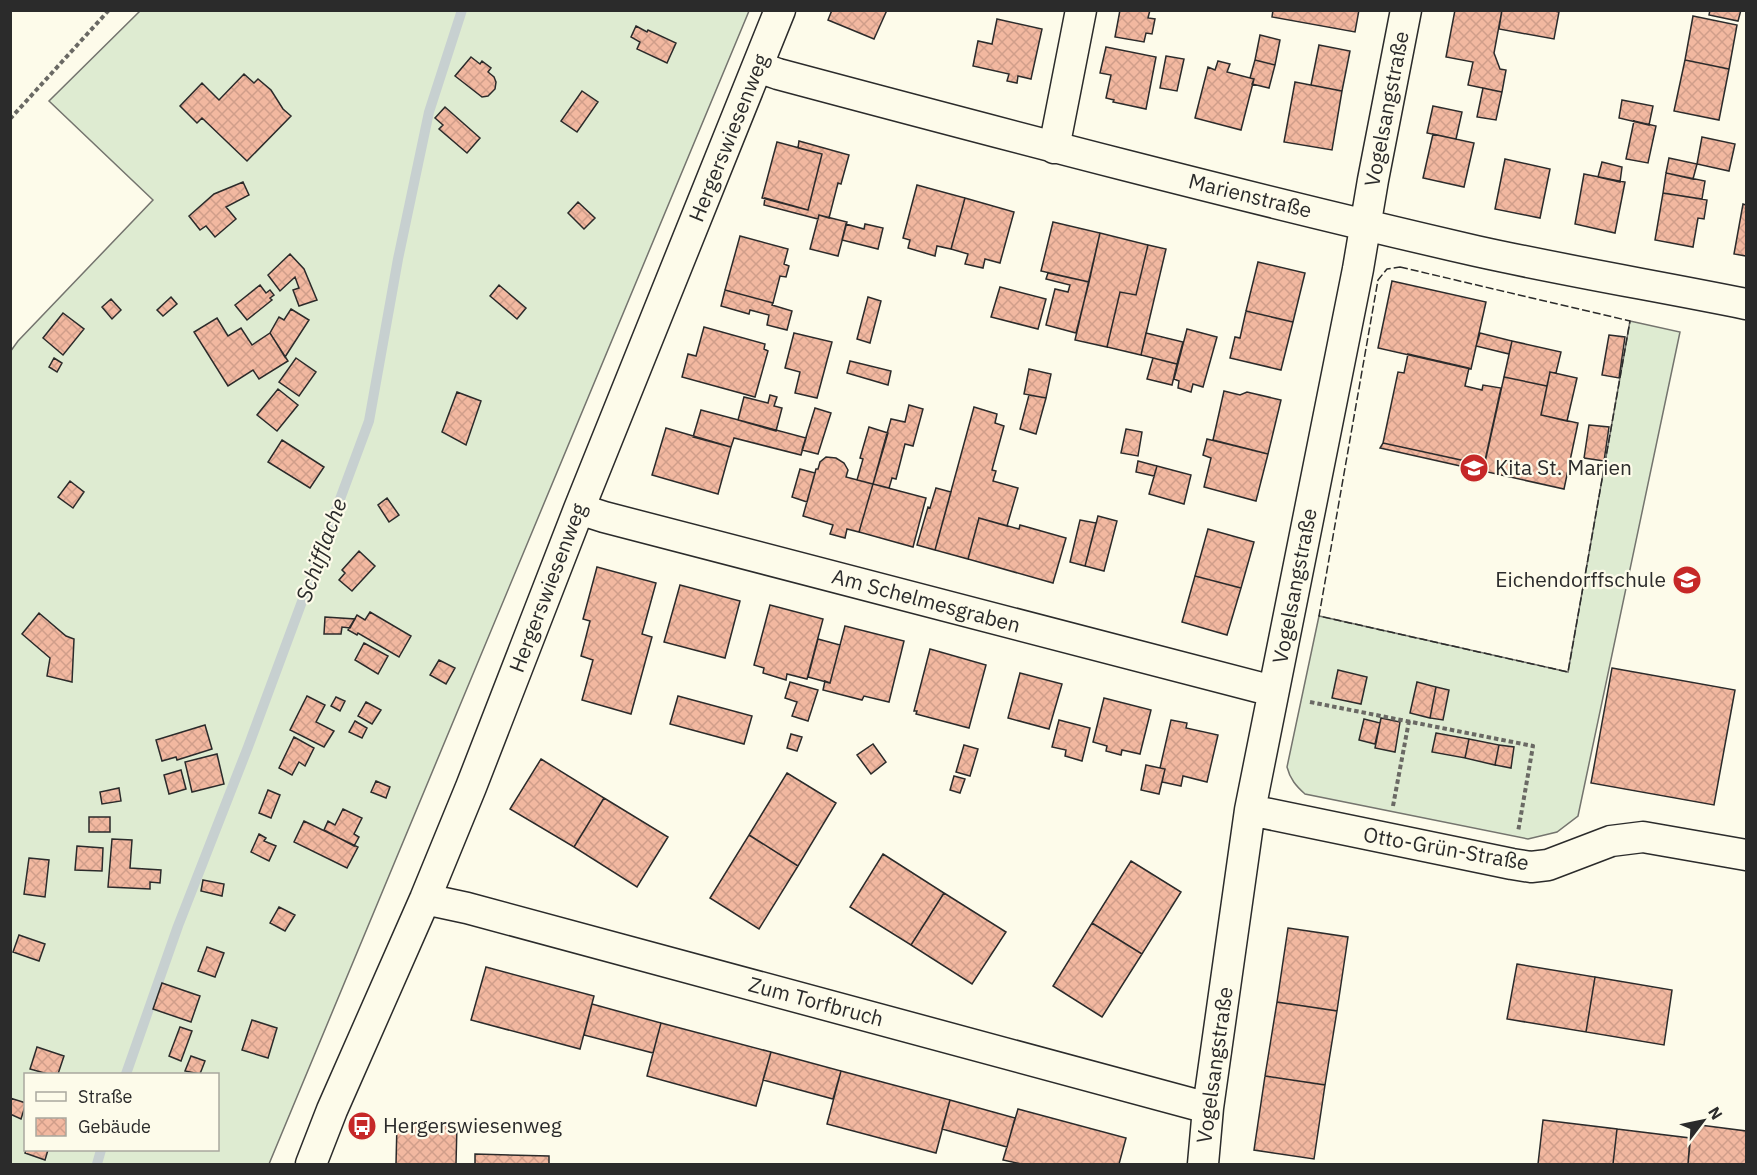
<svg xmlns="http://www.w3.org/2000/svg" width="1757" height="1175" font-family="'IBM Plex Sans',sans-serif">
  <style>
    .garden { fill: #deebd1; stroke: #74746e; stroke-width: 1.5; fill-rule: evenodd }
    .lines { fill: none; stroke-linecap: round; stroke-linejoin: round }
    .stream { stroke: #c7d0d0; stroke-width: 10 }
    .building { fill: url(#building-cross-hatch); stroke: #2b2b2b; stroke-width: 1.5 }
    .street-casing { stroke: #2b2b2b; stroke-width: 33 }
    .path { stroke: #6a6964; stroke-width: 4; stroke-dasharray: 4.5 3; stroke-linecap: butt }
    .street { stroke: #fdfbea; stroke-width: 30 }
    .fence { stroke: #2b2b2b; stroke-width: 1.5; stroke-dasharray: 8 3; stroke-linecap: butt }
    .labels { text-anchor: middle; stroke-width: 4.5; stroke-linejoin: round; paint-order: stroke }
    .street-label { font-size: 21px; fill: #2b2b2b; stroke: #fdfbea }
    .poi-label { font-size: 21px; fill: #2b2b2b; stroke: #fdfbea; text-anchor: start }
    .water-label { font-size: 22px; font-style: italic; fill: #2b2b2b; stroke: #fdfbea }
  </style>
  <defs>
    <pattern id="building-cross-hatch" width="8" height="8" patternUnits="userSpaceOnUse" patternTransform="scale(1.5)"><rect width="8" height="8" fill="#f2b8a0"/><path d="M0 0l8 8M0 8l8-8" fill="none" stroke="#d09e8a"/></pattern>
  </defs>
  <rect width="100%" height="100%" fill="#fdfbea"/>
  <!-- garden -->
  <path class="garden" d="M140,11H749L269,1164H11L10,352L18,341L153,200L49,101ZM26,1074H218V1150H26Z
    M1630,321L1680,332L1578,816L1557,832L1528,839L1305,794C1296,786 1290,779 1287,767L1319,616L1568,672Z"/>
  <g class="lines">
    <!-- stream -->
    <path class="stream" d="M126,1074L178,926L248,747L369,421L398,259L429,112L462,10
      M97,1164L101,1150"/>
  </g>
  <!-- building -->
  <path class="building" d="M832,10H887L874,39L828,20Z
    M1120,10H1150L1148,18L1155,19L1152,34L1146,33L1144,42L1115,37Z
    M1273,10H1359L1355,32L1272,17Z
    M1455,10H1502L1494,53L1500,69L1506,70L1502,92L1468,85L1473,62L1446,57Z
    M1502,10H1550L1559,12L1554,39L1499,29Z
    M1710,10H1741L1738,21L1709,15Z
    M1693,16L1737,25L1729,69L1685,60Z
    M997,19L1042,29L1031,79L1018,76L1017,83L1007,81L1009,74L973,66L978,41L992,44Z
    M636,26L647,32L648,30L676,43L667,63L637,49L640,42L631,37Z
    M1260,35L1280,40L1275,65L1255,60Z
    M1319,45L1350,51L1342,91L1311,85Z
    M1106,47L1156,57L1146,109L1113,102L1114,100L1106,98L1111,75L1100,73Z
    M1166,56L1184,59L1177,91L1160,88Z
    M471,57L480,64L482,61L491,68L488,72L494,77L496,82L495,89L488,96L482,97L455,76Z
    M1255,60L1275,65L1269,88L1252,84L1254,79L1250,78Z
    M1685,60L1729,69L1719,120L1674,111Z
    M1218,61L1230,64L1227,72L1254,79L1241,130L1195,118L1208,67L1215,70Z
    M244,74L254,83L258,79L271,90L283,109L291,116L247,161L202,118L197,123L180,106L202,83L219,100Z
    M1295,82L1342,91L1332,150L1284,142Z
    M1483,88L1502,92L1496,120L1477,117Z
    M582,91L598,102L577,132L561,121Z
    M1622,100L1653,106L1649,125L1619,118Z
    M1433,106L1462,112L1456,139L1427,133Z
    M445,107L480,138L467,153L439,129L443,125L435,118Z
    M1634,121L1656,126L1648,163L1626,159Z
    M1433,134L1474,143L1464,187L1423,178Z
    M1702,137L1735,144L1729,171L1697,164Z
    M799,141L849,155L841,184L838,183L829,218L819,215L818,219L764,205L765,198L808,210L822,154L798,148Z
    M777,142L822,154L808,210L762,198Z
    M1669,158L1697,164L1693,179L1666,173Z
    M1505,159L1550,169L1540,218L1495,209Z
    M1602,162L1622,167L1620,182L1598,177Z
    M1666,173L1705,181L1702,199L1663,193Z
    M1584,174L1625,182L1615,233L1575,224Z
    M243,182L249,195L226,207L236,219L215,237L206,226L200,230L189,216L214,194Z
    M917,185L965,198L951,249L937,246L935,256L908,248L910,240L903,238Z
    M1663,193L1707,200L1704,219L1698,218L1693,247L1655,240Z
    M965,198L1014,212L1000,263L985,259L983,268L965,264L968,254L951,249Z
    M578,202L595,218L584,229L568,213Z
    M1743,204L1746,205V256L1734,254Z
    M819,215L847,222L838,256L810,249Z
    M1053,222L1100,233L1089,282L1041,271Z
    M846,224L864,229L865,224L883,228L878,249L842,240Z
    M1100,233L1148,245L1136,295L1120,292L1107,347L1075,340Z
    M740,236L788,249L784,264L789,266L786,277L780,276L773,303L725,290Z
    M1148,245L1166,249L1141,355L1107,347L1120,292L1136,295Z
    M290,254L304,269L317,300L299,306L293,290L299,288L295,277L280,291L268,275Z
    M1258,262L1305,273L1293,322L1246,311Z
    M1048,273L1089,282L1076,333L1046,325L1055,289L1068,292L1070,285L1046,279Z
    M1392,281L1486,302L1471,369L1378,348Z
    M260,285L266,293L270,290L274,295L270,298L272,300L247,320L235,305Z
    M499,285L526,308L517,319L490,296Z
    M1000,287L1046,299L1038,329L991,317Z
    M725,290L773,303L772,305L792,311L787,330L767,325L769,315L750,310L749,314L721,306Z
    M171,297L177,304L163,316L157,310Z
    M868,297L881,301L870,343L857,339Z
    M111,299L121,310L112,319L102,307Z
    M291,309L309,320L285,357L270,333L279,317L284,320Z
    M1246,311L1293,322L1281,370L1230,358L1235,337L1240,338Z
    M63,313L84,329L63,355L43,338Z
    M217,318L228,336L241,328L252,345L270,333L288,361L259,379L253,370L228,386L194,332Z
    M704,327L765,344L764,349L768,351L755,397L682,377L688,354L696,356Z
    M1187,329L1217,337L1203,387L1193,384L1191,392L1178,388L1179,381L1174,379Z
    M794,333L832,342L817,398L795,393L800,372L785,368Z
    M1146,333L1183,342L1177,364L1141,355Z
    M1480,333L1512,341L1509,354L1476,346Z
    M1609,335L1625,337L1619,378L1602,375Z
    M1512,341L1561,352L1556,373L1550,372L1547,386L1504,377Z
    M1408,354L1469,368L1465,386L1482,390L1483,385L1501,388L1484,465L1383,443L1398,372L1404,373Z
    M54,358L62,363L57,372L49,367Z
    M296,358L316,372L299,396L279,382Z
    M1153,358L1177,364L1172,385L1147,379Z
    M850,361L891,371L888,385L847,373Z
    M1029,369L1051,374L1046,398L1024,394Z
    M1550,372L1577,378L1567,421L1541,415Z
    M1504,377L1547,386L1541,415L1578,423L1564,489L1483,471Z
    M278,389L298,405L277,431L257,415Z
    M1224,391L1240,395L1247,392L1281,400L1268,454L1213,440Z
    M457,392L481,401L466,445L442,432Z
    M770,395L777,397L774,406L782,408L776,431L738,420L744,397L768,403Z
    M1029,395L1046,398L1036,434L1020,429Z
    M909,405L923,409L913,446L905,444L896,479L892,478L889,488L873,484L891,419L905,422Z
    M974,407L997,414L995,423L1004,426L992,470L996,471L993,481L1018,488L1007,526L979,518L968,559L935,550Z
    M815,408L831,413L818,454L802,450Z
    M701,410L806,438L801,455L734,438L731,447L693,437Z
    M1589,425L1609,427L1604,461L1584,458Z
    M869,427L888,433L873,484L857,480L863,459L860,458Z
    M666,428L731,447L718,494L652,475Z
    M1126,429L1142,432L1138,456L1121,453Z
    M1207,439L1268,454L1256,501L1204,487L1211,458L1203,455Z
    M282,440L324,467L310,488L268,462Z
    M1383,443L1484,465L1483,471L1380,448Z
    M826,457L836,458L844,463L848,470L846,477L873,484L859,532L847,529L845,538L830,534L833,525L803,516L816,469H818L820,462Z
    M1138,461L1157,466L1154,476L1136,472Z
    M1157,466L1191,475L1184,504L1149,494Z
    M800,469L815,473L807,502L792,497Z
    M70,481L84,492L73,508L58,497Z
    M873,484L926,498L913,547L859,532Z
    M936,488L951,492L935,550L917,545L928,507L930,508Z
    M387,498L399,515L389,522L378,505Z
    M1098,516L1117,521L1104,571L1085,566Z
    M979,518L1019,529L1020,525L1066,538L1053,583L968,559Z
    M1080,520L1096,523L1085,566L1070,562Z
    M1208,529L1254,542L1241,588L1195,576Z
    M359,551L375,566L352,591L339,580L345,573L342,570Z
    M597,567L656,583L642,634L652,637L631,714L582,700L593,660L581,656L590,621L583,619Z
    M1195,576L1241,588L1227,635L1182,622Z
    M680,585L740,601L725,658L664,642Z
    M770,605L823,619L807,679L787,674L786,680L763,673L764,668L754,665Z
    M370,612L411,636L399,657L358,633L357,635L348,630L357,615L365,620Z
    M39,613L66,636L74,639L72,682L47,676L50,658L22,634Z
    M325,617L355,619L350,628L342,627L341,634H324Z
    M845,626L904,641L889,702L864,696L862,700L823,690L825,681L830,683Z
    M818,639L840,645L830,683L808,677Z
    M364,643L388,656L378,674L355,660Z
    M930,649L986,665L969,728L916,714L917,711H914Z
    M439,660L455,668L446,684L430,675Z
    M1612,668L1735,690L1714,805L1591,783Z
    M1338,670L1367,677L1361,704L1332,698Z
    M1020,673L1062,684L1049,729L1008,718Z
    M790,682L818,690L808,721L792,716L797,702L785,698Z
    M1417,682L1436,687L1430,718L1410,713Z
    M1436,687L1449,690L1443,720L1430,718Z
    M307,696L325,705L316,722L334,731L324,747L290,730Z
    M678,696L752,716L744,744L670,724Z
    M336,697L345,701L340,711L331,706Z
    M1104,698L1151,710L1140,754L1122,750L1121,755L1106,751L1107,746L1093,742Z
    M366,702L381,710L372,724L358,716Z
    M1381,718L1400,722L1395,752L1375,748Z
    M1364,719L1380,723L1375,744L1359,740Z
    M1059,720L1090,728L1082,761L1065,756L1066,750L1052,747Z
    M1171,720L1187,723L1186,728L1218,735L1207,782L1183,776L1181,786L1162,782L1165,769L1160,768Z
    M355,721L367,728L362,738L349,732Z
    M205,725L212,749L177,760L176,757L162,761L156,740Z
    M1436,733L1469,739L1465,758L1432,752Z
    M791,734L802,737L797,751L787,748Z
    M294,737L314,748L305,766L299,762L292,775L279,768Z
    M1469,739L1499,745L1495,765L1465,758Z
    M873,744L886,762L871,774L857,755Z
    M964,745L978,749L970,776L956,772Z
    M1499,745L1514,747L1511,768L1495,765Z
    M217,754L224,784L192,792L185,762Z
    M541,759L604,798L574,847L510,809Z
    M1146,765L1165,769L1159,794L1141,790Z
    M181,770L186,789L169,794L164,775Z
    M787,773L836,803L798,866L749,835Z
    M954,776L965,779L960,793L950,790Z
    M376,781L390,787L386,798L371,792Z
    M119,788L121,801L102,804L100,792Z
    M268,790L280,795L271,818L259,813Z
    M604,798L668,837L637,887L574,847Z
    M343,809L362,818L354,834L359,837L354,846L324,830L328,821L335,825Z
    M89,817H110V832H89Z
    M304,821L358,847L347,868L294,842Z
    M259,834L266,838L264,841L276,846L269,861L251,852Z
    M749,835L798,866L759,929L710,898Z
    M112,839L132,840L130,868L161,870L160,883L150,882V889L108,887Z
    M77,846L103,848L102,871L75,870Z
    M883,854L944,893L911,945L850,907Z
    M29,858L49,860L45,897L24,894Z
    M1131,861L1181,892L1142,954L1092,923Z
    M203,880L224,884L222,896L201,891Z
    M944,893L1006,932L972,984L911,945Z
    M279,907L295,915L285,931L270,923Z
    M1092,923L1142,954L1102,1017L1053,986Z
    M1288,928L1348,937L1337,1011L1277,1002Z
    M19,935L45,944L39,961L13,952Z
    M207,947L224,953L215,977L198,971Z
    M1517,964L1595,977L1586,1032L1507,1019Z
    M486,967L594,996L580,1049L471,1020Z
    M1595,977L1672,990L1664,1045L1586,1032Z
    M162,983L200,996L191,1022L153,1009Z
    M1277,1002L1337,1011L1325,1085L1265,1076Z
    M592,1004L661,1023L653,1053L584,1035Z
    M252,1020L277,1028L268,1058L242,1050Z
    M661,1023L771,1052L756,1106L647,1076Z
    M180,1027L192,1031L181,1061L169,1056Z
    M37,1047L64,1056L58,1074H48L30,1069Z
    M771,1052L841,1071L833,1099L763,1080Z
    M191,1056L205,1061L200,1074L185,1071Z
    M841,1071L950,1100L936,1153L827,1124Z
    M1265,1076L1325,1085L1314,1159L1254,1150Z
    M10,1098L26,1103L21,1119L10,1114Z
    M950,1100L1015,1118L1007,1147L942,1129Z
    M1018,1109L1126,1138L1119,1164H1021L1003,1160Z
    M1543,1120L1617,1129L1613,1164H1538Z
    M397,1123L457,1124L456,1164H396Z
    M1692,1124L1746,1131V1164H1688Z
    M1617,1129L1690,1138L1688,1164H1613Z
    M26,1150H48L45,1160L25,1153Z
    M475,1154L549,1156V1164H475Z"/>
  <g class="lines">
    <!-- street casing -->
    <g class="street-casing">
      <path id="street" d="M758,67L778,74C1010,136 1242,197 1476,251C1566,271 1657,286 1746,304
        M1054,148L1081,10
        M579,509L604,517L1273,691
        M1250,810L1512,864L1531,867L1548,865L1611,841L1643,837L1746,855
        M425,899L467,908L1208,1108
        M311,1164L332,1110L425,899L471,787L579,509L780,10
        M1203,1164L1208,1108L1250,810L1358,269L1373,180L1406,10"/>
    </g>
    <!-- path -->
    <path class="path" d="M10,119L109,10
      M1310,702L1533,746L1518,832
      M1393,806L1409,721"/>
    <!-- street -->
    <use href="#street" class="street"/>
    <!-- fence -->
    <path class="fence" d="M1400,267L1630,321L1568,672L1319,616L1378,280L1387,269Z"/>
  </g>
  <!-- icons -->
  <defs>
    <g id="school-disc" transform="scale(1.5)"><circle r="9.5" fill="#c62828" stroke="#fdfbea"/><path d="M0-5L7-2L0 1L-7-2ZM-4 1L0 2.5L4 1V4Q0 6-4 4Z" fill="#fff"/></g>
    <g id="bus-disc" transform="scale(1.5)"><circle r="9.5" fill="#c62828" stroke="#fdfbea"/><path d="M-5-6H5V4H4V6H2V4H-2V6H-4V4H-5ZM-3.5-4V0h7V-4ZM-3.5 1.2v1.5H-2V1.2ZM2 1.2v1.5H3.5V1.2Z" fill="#fff"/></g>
  </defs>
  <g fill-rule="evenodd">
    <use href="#school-disc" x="1474" y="468"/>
    <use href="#school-disc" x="1687" y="580"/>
    <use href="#bus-disc" x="362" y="1126"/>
  </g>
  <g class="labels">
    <!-- street labels -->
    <g class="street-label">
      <text transform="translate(1387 109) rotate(-79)" y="7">Vogelsangstraße</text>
      <text transform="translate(729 138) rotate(-68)" y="7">Hergerswiesenweg</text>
      <text transform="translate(1250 196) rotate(14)" y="7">Marienstraße</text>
      <text transform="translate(1295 586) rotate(-79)" y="7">Vogelsangstraße</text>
      <text transform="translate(548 588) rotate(-69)" y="7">Hergerswiesenweg</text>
      <text transform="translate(926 601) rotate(15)" y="7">Am Schelmesgraben</text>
      <text transform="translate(1446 849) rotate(10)" y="7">Otto-Grün-Straße</text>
      <text transform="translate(816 1002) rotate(15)" y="7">Zum Torfbruch</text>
      <text transform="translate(1215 1065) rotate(-82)" y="7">Vogelsangstraße</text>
    </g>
    <!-- poi labels -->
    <g class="poi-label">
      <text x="1495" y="475">Kita St. Marien</text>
      <text x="1666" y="587" text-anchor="end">Eichendorffschule</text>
      <text x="383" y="1133">Hergerswiesenweg</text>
    </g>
    <!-- water labels -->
    <g class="water-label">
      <text transform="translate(321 550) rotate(-70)" y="8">Schifflache</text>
    </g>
  </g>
  <!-- border -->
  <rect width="1757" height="1175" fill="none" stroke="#2b2b2b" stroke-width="24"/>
  <!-- legend -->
  <rect x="24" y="1073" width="195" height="78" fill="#fdfbea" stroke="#a9a89e" stroke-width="1.5"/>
  <rect x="36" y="1092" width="30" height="9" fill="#fdfbea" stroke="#a9a89e" stroke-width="1.5"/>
  <text x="78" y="1103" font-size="18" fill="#2b2b2b">Straße</text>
  <rect x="36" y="1118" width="30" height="18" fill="url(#building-cross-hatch)" stroke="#a9a89e" stroke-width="1.5"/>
  <text x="78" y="1133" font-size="18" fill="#2b2b2b">Gebäude</text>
  <!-- north arrow -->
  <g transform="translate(1703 1121) rotate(58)" stroke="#fdfbea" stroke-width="4.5" paint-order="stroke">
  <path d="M0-4.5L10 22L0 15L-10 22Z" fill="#2b2b2b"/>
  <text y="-9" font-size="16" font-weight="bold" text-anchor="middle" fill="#2b2b2b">N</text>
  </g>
</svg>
